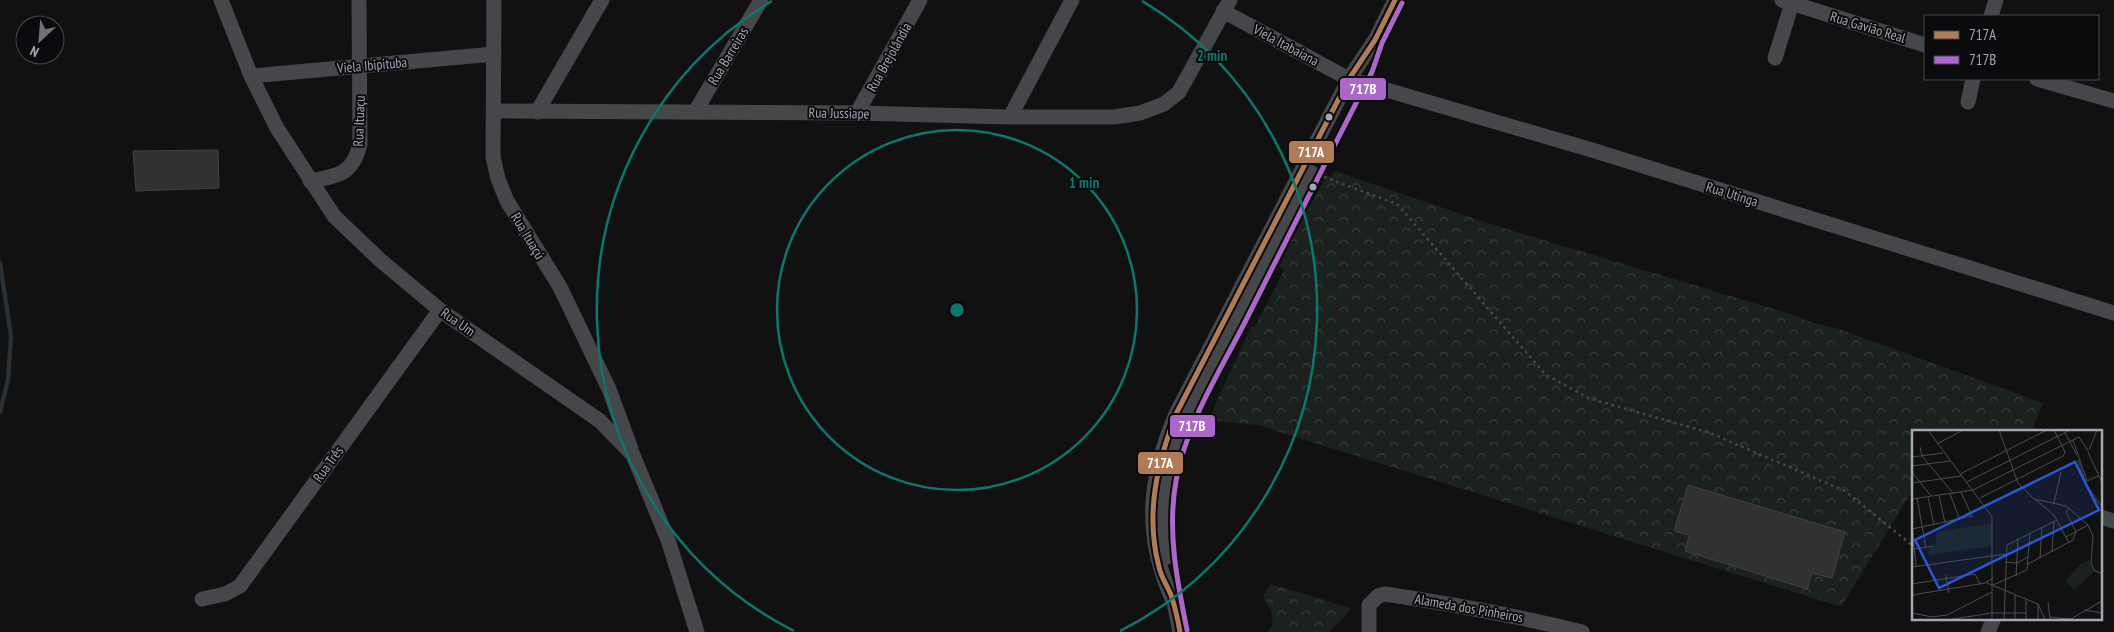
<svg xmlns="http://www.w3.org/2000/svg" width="2114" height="632" font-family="'PT Sans Narrow',sans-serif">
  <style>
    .forest { fill: url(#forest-crowns) }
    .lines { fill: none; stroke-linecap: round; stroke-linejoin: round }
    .stream { stroke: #293036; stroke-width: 4.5 }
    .building { fill: #313133; stroke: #404244 }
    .path { stroke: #47484b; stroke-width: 2.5; stroke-dasharray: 2.5 4; stroke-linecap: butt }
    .minor { stroke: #46474a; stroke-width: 15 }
    .bus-1-casing { stroke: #0b0b0d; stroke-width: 9 }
    .bus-2-casing { stroke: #0b0b0d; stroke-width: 9 }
    .bus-1 { stroke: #b07c57; stroke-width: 5 }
    .bus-2 { stroke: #ac68c9; stroke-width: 5 }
    .ring { fill: none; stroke: #0f766e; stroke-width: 2.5 }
    .bus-dot { fill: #a2a7b2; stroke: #0b0b0d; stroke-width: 2 }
    .labels { text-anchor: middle; stroke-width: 4; stroke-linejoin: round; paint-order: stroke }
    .street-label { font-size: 14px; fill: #a2a7b2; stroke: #0b0b0d }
    .inset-river { fill: none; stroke: #293036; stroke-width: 2.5 }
    .inset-road { fill: none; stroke: #4b4d51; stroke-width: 1 }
    .view { fill: #2a57d4; fill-opacity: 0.15; stroke: #2a57d4; stroke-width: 2.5 }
    .inset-edge { fill: none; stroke: #a2a7b2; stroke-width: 2.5 }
    .centre { fill: #0f766e; stroke: #0b0b0d; stroke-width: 2.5 }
    .ring-label { font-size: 15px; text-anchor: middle; font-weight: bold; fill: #0f766e; stroke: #0b0b0d; stroke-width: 4; stroke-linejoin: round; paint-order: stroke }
    .line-badge { stroke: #0b0b0d; stroke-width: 2 }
    .badge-label { font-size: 14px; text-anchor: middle; font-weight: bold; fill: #fff }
  </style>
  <defs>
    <pattern id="forest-crowns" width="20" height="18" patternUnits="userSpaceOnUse" patternTransform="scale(1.25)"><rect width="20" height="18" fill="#1b211c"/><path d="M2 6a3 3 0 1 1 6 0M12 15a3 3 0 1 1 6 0" fill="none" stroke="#393e3b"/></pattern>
  </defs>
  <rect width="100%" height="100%" fill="#111"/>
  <!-- forest -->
  <path class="forest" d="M1334,171L1500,227L1784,312L1814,323L1839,329L2043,403L2032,431H1913V490L1841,607L1257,425L1209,420L1221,391L1252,326L1255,327L1284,270L1279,267L1300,224L1327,175L1331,177Z
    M1271,584L1351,608L1345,617L1329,632H1267L1273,625L1271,610L1263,596Z"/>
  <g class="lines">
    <!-- stream -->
    <path class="stream" d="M0,263L11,336L8,380L0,412"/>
  </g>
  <!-- building -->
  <path class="building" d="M218,150L219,188L136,191L133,151Z
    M1688,485L1845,532L1832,578L1812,573L1807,589L1685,551L1689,535L1674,531Z"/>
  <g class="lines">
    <!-- path -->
    <path class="path" d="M1324,177L1397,204L1545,374L1588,398L1710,433L1845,491L1913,546"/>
    <!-- minor -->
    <path class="minor" d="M221,0L251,76L277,128L334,216L380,260L440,310L600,421L633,455L668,540L697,632
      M494,0L493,157L498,179L507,201L560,287L609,389L631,449
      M1782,0L1925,45
      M1223,11L1349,79L1592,150L2114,313
      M1991,16L1996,0
      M1775,58L1793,0
      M251,76L494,54
      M2037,79L2114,101
      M1968,102L1973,79
      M494,111L857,113L1010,117H1114L1140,113L1164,104L1179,92L1230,0
      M537,112L602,0
      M695,112L761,0
      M857,113L920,0
      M1010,117L1072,0
      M310,181C337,176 353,175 360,144L359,0
      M2100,517L2114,521
      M1167,557C1155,470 1196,403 1234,328C1260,277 1287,225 1312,173
      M1172,592L1180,632
      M202,599L225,594L240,586L440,310
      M1173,601C1143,535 1148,480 1176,414L1349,79L1375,40L1395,0
      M1369,632V605L1378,596L1385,594C1452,604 1517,616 1582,632
      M1988,632L1994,618"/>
    <!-- bus-1 casing -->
    <g class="bus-1-casing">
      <path id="bus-1" d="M1180,632C1178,620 1175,607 1171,595C1167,585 1161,577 1159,567C1145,514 1157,464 1176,414L1349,79L1375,40L1395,0"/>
    </g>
    <!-- bus-2 casing -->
    <g class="bus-2-casing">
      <path id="bus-2" d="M1187,630C1177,581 1167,531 1176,481C1186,424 1219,373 1245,322C1287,239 1329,155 1372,72L1382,43L1402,3"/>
    </g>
    <!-- bus-1 -->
    <use href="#bus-1" class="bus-1"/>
    <!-- bus-2 -->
    <use href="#bus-2" class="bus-2"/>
  </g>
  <!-- distance rings -->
  <g class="ring">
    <circle cx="957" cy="310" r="180"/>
    <path d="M794 631A360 360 0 0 1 772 1M1142 1A360 360 0 0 1 1120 631"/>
  </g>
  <!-- markers -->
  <g class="bus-dot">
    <circle cx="1329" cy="117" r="4.5"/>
    <circle cx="1313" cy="187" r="4.5"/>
  </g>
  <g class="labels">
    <!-- street labels -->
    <g class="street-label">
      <text transform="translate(1868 27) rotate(17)" y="5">Rua Gavião Real</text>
      <text transform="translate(1286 45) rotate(28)" y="5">Viela Itabaiana</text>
      <text transform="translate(728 56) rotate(-59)" y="5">Rua Barreiras</text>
      <text transform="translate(889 57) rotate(-61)" y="5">Rua Brejolândia</text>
      <text transform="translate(372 65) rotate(-5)" y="5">Viela Ibipituba</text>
      <text transform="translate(839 113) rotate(1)" y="5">Rua Jussiape</text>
      <text transform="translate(359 121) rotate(-88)" y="5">Rua Ituaçu</text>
      <text transform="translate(1732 194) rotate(17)" y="5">Rua Utinga</text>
      <text transform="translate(528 236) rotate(59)" y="5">Rua Ituaçú</text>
      <text transform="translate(458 322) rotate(35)" y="5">Rua Um</text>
      <text transform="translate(328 464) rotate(-54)" y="5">Rua Três</text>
      <text transform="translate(1469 608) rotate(10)" y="5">Alameda dos Pinheiros</text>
    </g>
  </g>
  <!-- overview -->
  <g transform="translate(1912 430)">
    <rect width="190" height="190" fill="#111"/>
    <path d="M80,93L79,116L17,125V118L23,117L25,102ZM178,130L183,141L162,160L153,151L168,134Z" fill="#1b211c"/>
    <path class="inset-river" d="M166,30L174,55L190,77"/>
    <path class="inset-road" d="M16,0L80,87V190M87,0L106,53L122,69L154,76L176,95L181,106L179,133L183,141L189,143M153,3L165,25M161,10L175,51L186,46M25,14L51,0M8,17L10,26L41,63M177,20L185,0M176,22L190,53M0,27L31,23M0,36L38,31M0,42L19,66M48,44L135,0M55,52L158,0M0,53L49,46M38,64L48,90M27,65L33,93M16,67L22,95M5,68L14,118M68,68L151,26L153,22L142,0M0,69L61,60L167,7L176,21M124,70L142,85L157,113M142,73L149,42M0,95L4,136M0,99L60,86L49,62M154,107L176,95M2,119L22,116M140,122L142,91M128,128L130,97M93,132L105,133L116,127M116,134L161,110L164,102L154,82L157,78M0,137L94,124M34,145L37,163M104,146L106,108M75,153L126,174M0,154L63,144L68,154M81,155L115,140L118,103M0,165L73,153L81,148M136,172L138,190M126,174L133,190M126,174V190M172,180L190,183M0,183L20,187L35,185L80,162M138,187L158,189M34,190L80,183H114M92,190L95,115L145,90M103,190V164M114,190V169M157,190L190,171"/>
    <path class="view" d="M163,32L187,80L27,158L3,110Z"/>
    <rect width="190" height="190" class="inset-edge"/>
  </g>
  <circle cx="957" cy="310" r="8" class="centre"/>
  <g class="ring-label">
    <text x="1212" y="61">2 min</text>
    <text x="1084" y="188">1 min</text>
  </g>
  <g class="line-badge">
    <rect x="1339" y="77" width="48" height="24" rx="5" fill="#ac68c9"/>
    <rect x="1288" y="140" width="47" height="24" rx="5" fill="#b07c57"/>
    <rect x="1169" y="414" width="47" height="24" rx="5" fill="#ac68c9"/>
    <rect x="1137" y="451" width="47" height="24" rx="5" fill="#b07c57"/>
  </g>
  <g class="badge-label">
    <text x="1363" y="94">717B</text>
    <text x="1311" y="157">717A</text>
    <text x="1192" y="431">717B</text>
    <text x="1160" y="468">717A</text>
  </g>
  <!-- legend -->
  <rect x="1924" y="15" width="175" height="65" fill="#0b0b0d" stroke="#47494f"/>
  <rect x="1934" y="31" width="25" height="8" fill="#b07c57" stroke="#47494f"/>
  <text x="1969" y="40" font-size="15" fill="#a2a7b2">717A</text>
  <rect x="1934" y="56" width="25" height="8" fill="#ac68c9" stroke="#47494f"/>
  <text x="1969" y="65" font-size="15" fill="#a2a7b2">717B</text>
  <!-- north arrow -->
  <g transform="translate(40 40) rotate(206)"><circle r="24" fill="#0b0b0d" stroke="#47494f"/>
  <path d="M0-4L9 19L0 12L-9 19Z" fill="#6f727a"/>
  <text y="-8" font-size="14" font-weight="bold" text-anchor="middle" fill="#a2a7b2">N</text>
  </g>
</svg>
